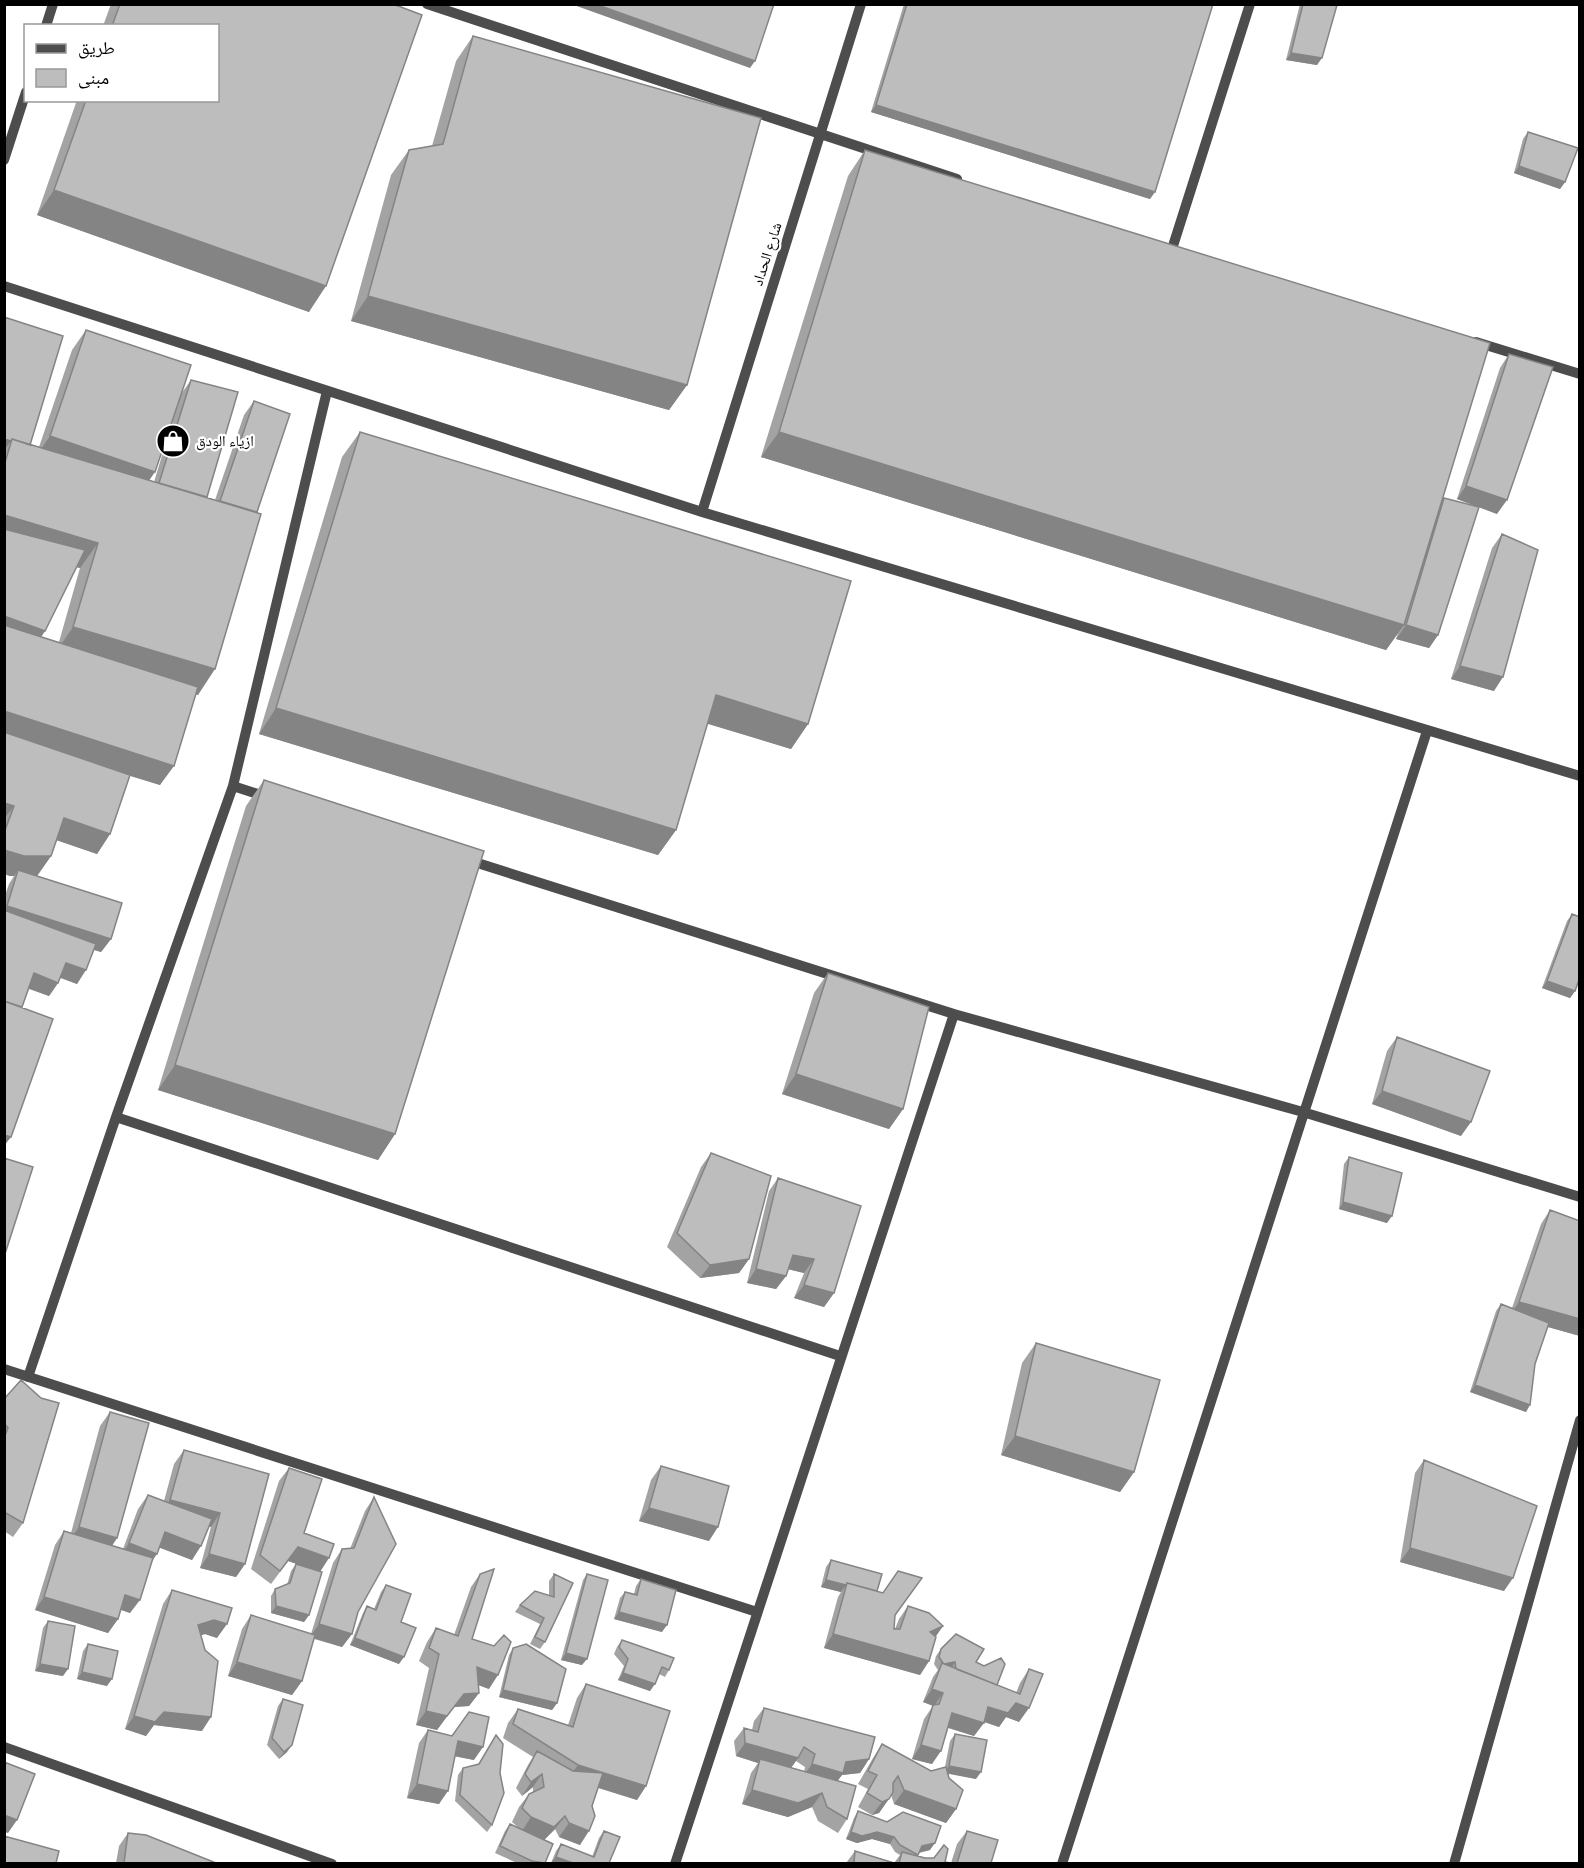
<svg xmlns="http://www.w3.org/2000/svg" width="1584" height="1868" font-family="'Titillium Web','Noto Naskh Arabic',sans-serif">
  <style>
    .lines { fill: none; stroke-linecap: round; stroke-linejoin: round }
    .minor { stroke: #4d4d4d; stroke-width: 10 }
    .wall { fill: #a3a3a3; fill-rule: evenodd }
    .shaded-wall { fill: #848484 }
    .building { fill: #bdbdbd; stroke: #848484; stroke-width: 1.5 }
    .labels { text-anchor: middle; stroke-width: 4.5; stroke-linejoin: round; paint-order: stroke }
    .street-label { font-size: 15px; fill: #000; stroke: #fff }
    .poi-label { font-size: 15px; fill: #000; stroke: #fff; text-anchor: start }
  </style>
  <rect width="100%" height="100%" fill="#fff"/>
  <g class="lines">
    <!-- minor -->
    <path class="minor" d="M427,4L957,179
      M46,26L53,4
      M4,160L26,92
      M1172,249L1250,4
      M4,286L702,512L1580,776
      M1476,342L1580,374
      M702,512L861,4
      M233,786L267,797
      M468,860L954,1014L1303,1112L1580,1197
      M116,1117L840,1356
      M4,1369L757,1612
      M28,1377L116,1117L233,786L327,391
      M4,1747L332,1864
      M675,1864L954,1014
      M1062,1864L1427,731
      M1454,1864L1580,1420"/>
  </g>
  <!-- wall -->
  <path class="wall" d="M111,4H393L309,312L37,215L77,100H218V26H103Z
    M904,4H1213L1150,199L871,112Z
    M1300,4H1335L1317,65L1286,60Z
    M473,36L687,385L669,410L351,321L391,175L409,150L432,146L456,61Z
    M1528,132L1565,182L1560,189L1514,173L1523,139Z
    M865,150L1442,501L1444,498L1475,506L1457,499L1500,368L1509,354L1497,514L1479,507L1438,635L1429,648L1396,639L1398,633L1386,650L761,457L848,176Z
    M4,317L30,445L39,447L72,350L86,330L181,394L191,380L207,497L215,500L244,415L254,401L257,512L198,695L196,694L160,785L130,776L110,834L97,854L57,840L51,856L37,876L111,939L101,952L94,950L77,984L60,978L58,983L49,996L29,989L22,1007L4,1146V898L9,884L14,876H10L4,874ZM180,396L154,482L149,480ZM76,567L80,568L59,642L41,637L45,631Z
    M360,432L808,724L791,749L707,723L676,830L658,855L259,734L342,457Z
    M1502,534L1494,691L1451,679L1492,548Z
    M264,780L395,1134L378,1160L158,1090L246,806Z
    M1572,914L1575,991L1570,998L1542,988L1567,921Z
    M828,973L903,1109L889,1129L782,1094L814,993Z
    M1397,1037L1461,1136L1372,1104L1387,1051Z
    M711,1153L749,1259L739,1273L700,1278L667,1247L701,1167Z
    M1349,1157L1387,1223L1339,1209L1344,1164Z
    M778,1178L834,1293L824,1307L794,1298L804,1273L788,1269L786,1276L776,1289L747,1283L769,1191Z
    M1550,1210L1580,1221V1336L1548,1327L1535,1364L1526,1412L1470,1392L1496,1311L1501,1304L1512,1308L1541,1224Z
    M1036,1343L1134,1472L1120,1492L1001,1455L1022,1363Z
    M4,1399L23,1523L13,1537L4,1531Z
    M110,1412L117,1538L112,1546L123,1549L138,1509L148,1495L164,1501L174,1464L184,1450L269,1474L245,1564L236,1577L200,1568L211,1527L209,1526L192,1560L159,1547L152,1562L130,1613L121,1610L118,1619L108,1633L35,1610L55,1545L64,1531L71,1533L100,1426Z
    M1424,1460L1504,1591L1400,1562L1415,1473Z
    M661,1466L709,1541L639,1521L651,1480Z
    M289,1468L304,1533L320,1571L309,1615L304,1622L271,1613V1596L275,1589L287,1585L291,1571L296,1564L309,1568L288,1561L271,1584L251,1569L279,1481Z
    M374,1497L358,1612L352,1634L342,1647L314,1639L302,1681L292,1695L228,1676L242,1629L251,1615L311,1634L333,1563L342,1549H350L365,1511Z
    M831,1560L877,1591L883,1593L922,1578L895,1616L894,1629H895L899,1619L908,1606L943,1626L935,1637L929,1661L920,1675L824,1648L838,1597L841,1592L821,1587L826,1567Z
    M480,1574L472,1639L489,1689L478,1685L479,1693L469,1706L454,1707L437,1730L416,1725L429,1668L419,1661L427,1642L436,1628L454,1635L471,1587Z
    M554,1574L573,1583L545,1642L540,1649L530,1644L540,1624L515,1612L520,1605L549,1596V1581Z
    M587,1574L582,1665L561,1660L583,1580Z
    M641,1579L662,1632L614,1619L620,1598L625,1592L634,1594L636,1586Z
    M386,1585L401,1622L399,1664L350,1645L363,1613L367,1606L374,1609L381,1592Z
    M172,1590L217,1638L205,1634L201,1635L202,1731L154,1725L146,1736L125,1729L163,1604Z
    M48,1621L63,1676L35,1671L43,1628Z
    M622,1640L669,1670L665,1677L659,1674L650,1691L618,1680L624,1666L614,1654L617,1647Z
    M88,1644L107,1686L77,1679L83,1651Z
    M513,1648L557,1703L552,1710L499,1697L509,1655Z
    M941,1649L976,1662L997,1685L1016,1693L1020,1683L1029,1669L1019,1722L1006,1717L999,1727L984,1722L974,1736L948,1728L932,1764L912,1759L924,1719L933,1706L923,1702L933,1677L938,1670L934,1664L936,1656Z
    M586,1684L646,1786L637,1800L598,1788L580,1845L559,1837L555,1829L544,1840V1863H517L495,1853L505,1831L510,1824L520,1829L512,1822L519,1807L529,1794L533,1792V1787L522,1796L516,1788L528,1765L533,1757L503,1738L508,1723L518,1709L568,1725L577,1698Z
    M283,1699L287,1752L279,1759L267,1745L278,1706Z
    M764,1708L869,1759L860,1773L842,1775L837,1781L847,1819L838,1833L818,1821L812,1807L788,1817L742,1804L751,1773L758,1763L736,1756L734,1741L744,1728L752,1730L754,1721ZM796,1761L805,1767L804,1772L791,1768Z
    M428,1730L474,1760L455,1756L439,1804L407,1798L419,1743Z
    M955,1734L976,1779L948,1773L956,1809L946,1823L894,1804L891,1795L879,1813L872,1815L858,1807L868,1789L858,1784L873,1758L882,1744L931,1771L945,1767L950,1741Z
    M496,1735L492,1825L487,1832L455,1801L458,1775L463,1768L478,1765Z
    M858,1811L930,1850L919,1853L917,1856L950,1863H894L900,1855L895,1852L890,1844L872,1839L857,1843L846,1839L854,1818Z
    M604,1831L609,1863H551L556,1851L561,1844L592,1857L599,1838Z
    M967,1831L991,1863H951L957,1844Z
    M128,1833L216,1863H116L119,1846Z
    M855,1851L894,1863H846Z"/>
  <!-- shaded-wall -->
  <path class="shaded-wall" d="M571,4H595L755,61L750,68Z
    M1291,53L1322,58L1317,65L1286,60Z
    M876,105L1155,192L1150,199L871,112Z
    M1519,166L1565,182L1560,189L1514,173Z
    M54,190L326,286L309,312L37,215Z
    M368,296L687,385L669,410L351,321Z
    M779,432L1404,625L1386,650L761,457Z
    M50,436L155,472L141,492L36,456Z
    M4,439L11,441L4,450Z
    M1466,486L1507,500L1497,514L1457,499Z
    M4,515L98,543L80,568L4,546Z
    M4,616L45,631L31,651L4,641Z
    M1406,625L1438,635L1429,648L1396,639Z
    M73,627L215,669L198,695L56,652Z
    M1460,666L1503,677L1494,691L1451,679Z
    M716,695L808,724L791,749L698,721Z
    M276,708L676,830L658,855L259,734Z
    M4,711L174,766L160,785L4,736Z
    M4,803L14,806L4,819Z
    M64,818L110,834L97,854L50,838Z
    M4,850L51,856L37,876L18,870L14,876H10L4,874Z
    M7,906L111,939L101,952L4,922V911Z
    M66,963L86,970L77,984L57,976Z
    M34,973L58,983L49,996L25,987Z
    M1547,981L1575,991L1570,998L1542,988Z
    M175,1065L395,1134L378,1160L158,1090Z
    M796,1074L903,1109L889,1129L782,1094Z
    M1382,1091L1471,1122L1461,1136L1372,1104Z
    M4,1135L11,1137L4,1146Z
    M1343,1202L1392,1216L1387,1223L1339,1209Z
    M793,1255L814,1259L804,1273L783,1268Z
    M749,1259L739,1273L700,1278L710,1265Z
    M756,1269L786,1276L776,1289L747,1283Z
    M804,1285L834,1293L824,1307L794,1298Z
    M1519,1302L1580,1319V1336L1509,1316Z
    M1475,1385L1530,1405L1526,1412L1470,1392Z
    M1015,1436L1134,1472L1120,1492L1001,1455Z
    M170,1500L220,1513L211,1527L161,1513Z
    M649,1508L718,1527L709,1541L639,1521Z
    M79,1527L117,1538L108,1551L69,1541Z
    M165,1532L201,1546L192,1560L155,1546Z
    M129,1543L157,1554L147,1568L120,1557Z
    M298,1547L329,1558L320,1572L288,1561L271,1584Z
    M1410,1548L1513,1578L1504,1591L1400,1562Z
    M209,1554L245,1564L236,1577L200,1568Z
    M826,1580L846,1585L841,1592L821,1587Z
    M125,1595L140,1600L130,1613L116,1608Z
    M44,1597L118,1619L108,1633L35,1610Z
    M276,1606L309,1615L304,1622L271,1613Z
    M619,1612L667,1625L662,1632L614,1619Z
    M214,1620L227,1624L217,1638L205,1634L189,1639L198,1625Z
    M319,1624L352,1634L342,1647L310,1637Z
    M943,1626L934,1639L930,1632Z
    M833,1634L929,1661L920,1675L824,1648Z
    M355,1638L404,1657L399,1664L350,1645Z
    M566,1653L587,1659L582,1665L561,1660Z
    M237,1662L302,1681L292,1695L228,1676Z
    M955,1662L951,1669L943,1664Z
    M40,1664L68,1669L63,1676L35,1671Z
    M477,1667L498,1675L489,1689L468,1681Z
    M82,1672L112,1679L107,1686L77,1679Z
    M623,1673L655,1684L650,1691L618,1680Z
    M932,1689L943,1693L934,1706L923,1702Z
    M503,1690L557,1703L552,1710L499,1697Z
    M479,1693L469,1706L454,1707L437,1730L416,1725L426,1711L464,1694Z
    M1016,1703L1029,1708L1019,1722L1006,1717L999,1727L979,1720L988,1707Z
    M164,1712L211,1717L202,1731L154,1725L146,1736L125,1729L134,1716Z
    M952,1713L984,1723L974,1736L943,1726Z
    M458,1741L483,1747L474,1760L448,1755Z
    M745,1743L798,1758L788,1772L760,1759L758,1763L736,1756Z
    M292,1745L287,1752L279,1759L284,1752Z
    M921,1745L941,1751L932,1764L912,1759Z
    M869,1759L860,1773L842,1775L833,1787L802,1778L812,1764Z
    M578,1765L646,1786L637,1800L568,1778Z
    M949,1766L981,1772L976,1779L944,1773Z
    M542,1774L533,1787L522,1796L531,1782Z
    M417,1784L448,1791L439,1804L407,1798Z
    M752,1790L822,1793L812,1807L788,1817L742,1804Z
    M904,1790L956,1809L946,1823L894,1804Z
    M889,1799L879,1813L872,1815L882,1802Z
    M4,1815L17,1820L8,1833L4,1832Z
    M565,1816L555,1829L544,1840L522,1831L531,1817Z
    M569,1823L589,1831L580,1845L559,1837Z
    M851,1832H877L894,1837L890,1844L872,1839L857,1843L846,1839Z
    M935,1843L930,1850L917,1853L922,1846Z
    M556,1857L573,1863H551Z
    M532,1861L545,1863H530Z"/>
  <!-- building -->
  <path class="building" d="M120,4H393L422,15L326,286L54,190L86,100H218V26H112Z
    M595,4H774L755,61Z
    M907,4H1213L1155,192L876,105Z
    M1303,4L1337,5L1322,58L1291,53Z
    M473,36L761,118L687,385L368,296L409,150L443,144Z
    M1528,132L1578,148L1565,182L1519,166Z
    M865,150L1490,343L1404,625L779,432Z
    M4,317L63,336L30,445L12,439L11,441L4,439Z
    M86,330L191,365L155,472L50,436Z
    M1509,354L1553,367L1507,500L1466,486Z
    M191,380L238,392L207,497L159,483Z
    M254,401L290,414L257,512L220,501Z
    M360,432L851,581L808,724L716,695L676,830L276,708Z
    M12,439L261,514L215,669L73,627L98,543L4,515V466Z
    M1444,498L1479,507L1438,635L1406,625Z
    M4,529L85,550L45,631L4,616Z
    M1502,534L1538,550L1503,677L1460,666Z
    M4,625L198,687L174,766L4,711Z
    M4,732L130,775L110,834L64,818L51,856H24L4,850V833L14,806L4,803Z
    M264,780L484,851L395,1134L175,1065Z
    M18,870L122,903L111,939L7,906Z
    M4,910L96,944L86,970L66,963L58,983L34,973L22,1007L4,1001Z
    M1572,914L1580,917V977L1575,991L1547,981Z
    M828,973L929,1007L903,1109L796,1074Z
    M4,1001L53,1019L11,1137L4,1135Z
    M1397,1037L1490,1071L1471,1122L1382,1091Z
    M711,1153L771,1176L749,1259L710,1265L677,1233Z
    M1349,1157L1402,1173L1392,1216L1343,1202Z
    M4,1158L33,1167L4,1257Z
    M778,1178L861,1206L834,1293L804,1285L814,1259L793,1255L786,1276L756,1269Z
    M1550,1210L1580,1221V1319L1519,1302Z
    M1501,1304L1549,1323L1535,1364L1530,1405L1475,1385Z
    M1036,1343L1160,1380L1134,1472L1015,1436Z
    M21,1380L41,1398L59,1403L23,1523L4,1512V1438L8,1428L4,1423V1399Z
    M110,1412L149,1423L117,1538L79,1527Z
    M184,1450L269,1474L245,1564L209,1554L220,1513L170,1500Z
    M1424,1460L1537,1506L1513,1578L1410,1548Z
    M661,1466L729,1486L718,1527L649,1508Z
    M289,1468L322,1479L304,1533L334,1544L329,1558L298,1547L280,1571L260,1555Z
    M148,1495L212,1519L201,1546L165,1532L157,1554L129,1543Z
    M374,1497L396,1544L358,1612L352,1634L319,1624L342,1549L354,1548Z
    M64,1531L153,1558L140,1600L125,1595L118,1619L44,1597Z
    M831,1560L882,1574L877,1591L847,1583L846,1585L826,1580Z
    M296,1564L322,1572L309,1615L276,1606L275,1589L290,1583Z
    M494,1569L472,1639L494,1646L504,1635L511,1642L498,1675L477,1667L479,1693L464,1694L447,1716L426,1711L439,1654L429,1648L436,1628L458,1636L480,1574Z
    M898,1571L922,1578L895,1615L894,1629H900L908,1606L929,1613L943,1626L930,1632L936,1637L929,1661L833,1634L847,1583L883,1593Z
    M554,1574L573,1583L545,1642L535,1637L544,1618L520,1605L535,1591L554,1597Z
    M587,1574L608,1580L587,1659L566,1653Z
    M641,1579L676,1590L667,1625L619,1612L625,1592L637,1595Z
    M386,1585L411,1594L401,1622L416,1628L404,1657L355,1638L367,1606L376,1610Z
    M172,1590L232,1608L227,1624L214,1620L198,1625L205,1650L218,1661L211,1717L164,1712L155,1722L134,1716Z
    M251,1615L315,1635L302,1681L237,1662Z
    M48,1621L75,1626L68,1669L40,1664Z
    M956,1634L984,1649L976,1662L984,1666L1001,1658L1005,1664L997,1685L956,1669L955,1662L944,1664L943,1663L939,1657L941,1649Z
    M622,1640L674,1658L669,1670L662,1667L655,1684L623,1673L628,1659L619,1647Z
    M88,1644L118,1651L112,1679L82,1672Z
    M526,1644L566,1669L557,1703L503,1690L513,1648Z
    M942,1663L1020,1694L1029,1669L1043,1674L1029,1708L1016,1703L1008,1713L988,1707L984,1723L952,1713L941,1751L921,1745L933,1705L939,1704L943,1693L932,1689Z
    M586,1684L670,1711L646,1786L578,1765L513,1724L518,1709L573,1727Z
    M283,1699L303,1705L292,1745L284,1752L272,1738Z
    M764,1708L875,1737L869,1759L846,1762L843,1773L812,1764L815,1754L804,1747L798,1758L745,1743L744,1728L758,1732Z
    M469,1712L489,1717L483,1747L458,1741L448,1791L417,1784L428,1730L452,1736Z
    M955,1734L987,1740L981,1772L949,1766Z
    M496,1735L503,1744L500,1773L504,1793L492,1825L460,1795L463,1768L479,1764Z
    M882,1744L931,1771L946,1767L949,1778L963,1790L956,1809L904,1790L898,1776L893,1783V1792L889,1799L882,1802L867,1793L877,1775L868,1771Z
    M537,1751L573,1771L603,1773L592,1806L595,1816L589,1831L569,1823L565,1816L554,1827L531,1817L522,1808L529,1794L544,1787L542,1774L531,1782L525,1774Z
    M760,1759L856,1786L847,1819L827,1807L822,1793L798,1803L752,1790Z
    M4,1762L35,1774L17,1820L4,1815Z
    M858,1811L887,1822L903,1812L941,1826L935,1843L922,1846L918,1855L900,1845L894,1837L877,1832L862,1836L851,1832Z
    M510,1824L553,1844L545,1863L532,1861L500,1846Z
    M604,1831L620,1837L609,1863H573L556,1857L561,1844L594,1857Z
    M967,1831L998,1840L991,1863H957Z
    M128,1833L146,1835L216,1863H124Z
    M4,1836L59,1851L56,1863H4Z
    M944,1845L948,1849L945,1862L950,1863H899L902,1852L925,1858H934Z
    M855,1851L894,1863H854Z"/>
  <!-- icons -->
  <defs>
    <g id="shop-disc" transform="scale(1.725)"><circle r="9.5" fill="#000" stroke="#fff"/><path d="M-5-2.5h2.3a2.7 3.5 0 0 1 5.4 0H5L5.5 6h-11ZM-1.5-2.5h3a1.5 2.3 0 0 0-3 0Z" fill="#fff"/></g>
  </defs>
  <g fill-rule="evenodd">
    <use href="#shop-disc" x="173" y="441"/>
  </g>
  <g class="labels">
    <!-- street labels -->
    <g class="street-label">
      <text transform="translate(767 254) rotate(-72)" y="5">شارع الحداد</text>
    </g>
    <!-- poi labels -->
    <g class="poi-label">
      <text x="196" y="446">ازياء الودق</text>
    </g>
  </g>
  <!-- border -->
  <rect width="1584" height="1868" fill="none" stroke="#000000" stroke-width="12"/>
  <!-- legend -->
  <rect x="24" y="24" width="195" height="78" fill="#ffffff" stroke="#999999" stroke-width="1.5"/>
  <rect x="36" y="44" width="30" height="9" fill="#4d4d4d" stroke="#999999" stroke-width="1.5"/>
  <text x="78" y="54" font-size="18" fill="#000000">طريق</text>
  <rect x="36" y="69" width="30" height="18" fill="#bdbdbd" stroke="#999999" stroke-width="1.5"/>
  <text x="78" y="84" font-size="18" fill="#000000">مبنى</text>
</svg>
